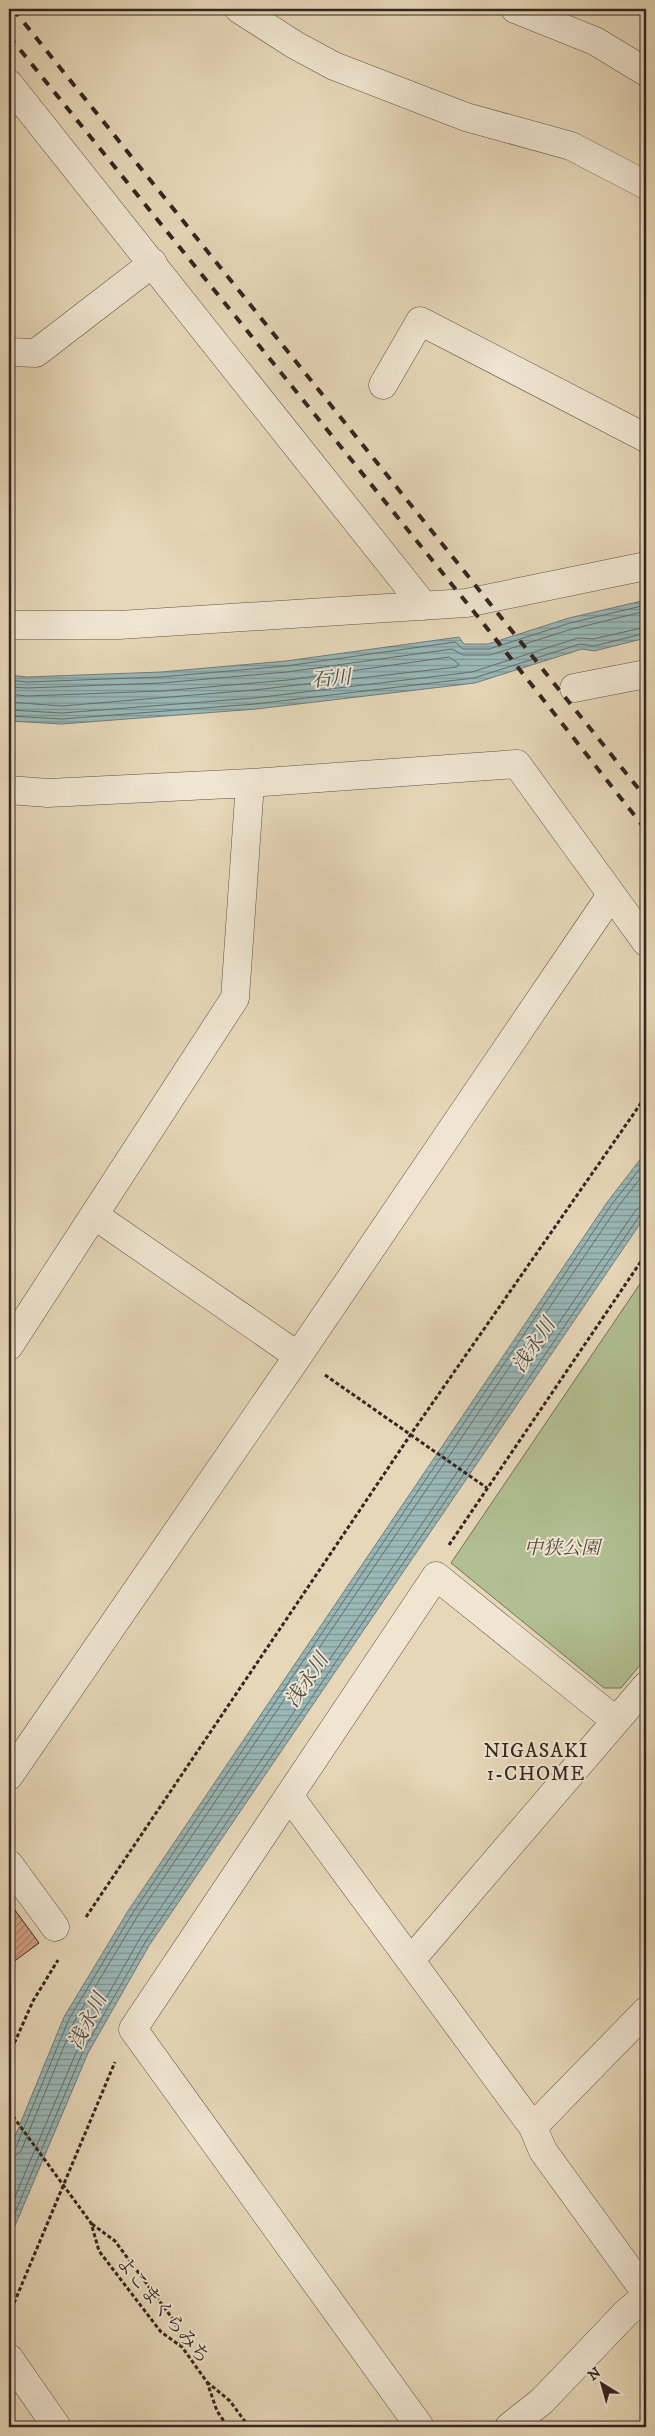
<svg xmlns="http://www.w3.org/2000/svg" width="655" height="2436" font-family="'IM FELL DW Pica','Noto Serif JP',serif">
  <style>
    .green { fill: #b1bf92; stroke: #727258 }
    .water { fill: url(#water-rules); stroke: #717d7a }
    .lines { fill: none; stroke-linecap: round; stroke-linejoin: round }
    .shore { stroke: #666e6b; stroke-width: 1 }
    .building { fill: url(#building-hatch); stroke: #34251f }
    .minor-casing { stroke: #605245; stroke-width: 29 }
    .path { stroke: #34251f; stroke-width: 3; stroke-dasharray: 4 2.5; stroke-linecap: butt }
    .minor { stroke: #efe5d1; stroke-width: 28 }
    .rail { stroke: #34251f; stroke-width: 4; stroke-dasharray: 9 9; stroke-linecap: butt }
    .labels { text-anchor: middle; stroke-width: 4; stroke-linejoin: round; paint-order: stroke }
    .park-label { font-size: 19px; font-style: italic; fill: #534c3c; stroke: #efe5d1 }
    .street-label { font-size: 19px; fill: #34251f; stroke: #efe5d1 }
    .water-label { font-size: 20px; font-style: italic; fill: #4d4a45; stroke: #efe5d1 }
    .neighbourhood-label { font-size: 20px; letter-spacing: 1px; fill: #34251f; stroke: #efe5d1 }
  </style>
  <defs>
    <pattern id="water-rules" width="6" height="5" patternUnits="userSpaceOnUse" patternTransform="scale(1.25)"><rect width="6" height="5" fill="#99b8b7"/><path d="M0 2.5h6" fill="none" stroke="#7e9594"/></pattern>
    <pattern id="building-hatch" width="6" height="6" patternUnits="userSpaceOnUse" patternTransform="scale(1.25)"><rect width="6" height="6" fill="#d5a388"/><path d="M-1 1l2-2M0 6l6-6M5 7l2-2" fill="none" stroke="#ae856f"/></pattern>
  </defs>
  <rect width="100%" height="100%" fill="#e6d7b8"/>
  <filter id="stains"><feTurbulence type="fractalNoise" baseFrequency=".004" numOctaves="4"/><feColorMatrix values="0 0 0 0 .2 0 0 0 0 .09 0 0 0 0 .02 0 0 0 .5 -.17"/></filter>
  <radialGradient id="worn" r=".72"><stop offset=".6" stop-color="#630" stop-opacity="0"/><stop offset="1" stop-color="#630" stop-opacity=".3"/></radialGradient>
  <!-- green -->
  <path class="green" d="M646,1275V1658L621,1688H604L451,1563Z"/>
  <!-- water -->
  <path class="water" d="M646,600V638L594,651L582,649L475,683L256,709L62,724L9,721V675L27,677L161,672L286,661L459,637L464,644H488L569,618Z
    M646,1152V1215L150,1944L88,2053L9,2240V2151L64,2017L128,1911L608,1201Z"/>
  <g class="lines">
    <!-- shore -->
    <path class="shore" d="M9,680L27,682L161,677L286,666L455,642L463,649H489L570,623L646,605
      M9,687L27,688L161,683L287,672L452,649L463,655H490L572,629L646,611
      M9,694L27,696L162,691L288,680L449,657L459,664L457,667L254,690L62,706L9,702
      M9,710L62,713L254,698L472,672L578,638L593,639L646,627
      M9,716L62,719L255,704L474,678L580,644L594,646L646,633
      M9,2151L16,2147L69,2019L132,1914L612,1204L646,1161
      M9,2157L15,2156L21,2151L74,2022L137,1917L617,1208L646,1171
      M9,2211L78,2048L140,1938L635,1211L640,1207L646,1206
      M9,2227L83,2051L146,1941L640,1215L646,1212"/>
  </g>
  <!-- building -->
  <path class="building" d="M9,1902L39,1943L9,1965Z"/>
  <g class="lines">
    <!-- minor casing -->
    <g class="minor-casing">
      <path id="minor" d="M239,9L295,45L334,66L466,117L571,146L646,185
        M515,9L595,41L646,72
        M9,84L424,606
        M9,352L36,353L153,263
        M383,385L420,321L646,438
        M9,625H119L466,603L646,566
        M574,688L646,674
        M9,790L48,793L250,783L517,764L646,942
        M94,1215L298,1356
        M9,1346L235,998L250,783
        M9,1776L298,1356L611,895
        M290,1797L533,2127L543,2151L646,2293
        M9,1864L55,1927
        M411,1960L646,1686
        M533,2127L646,2011
        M9,2358L57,2427
        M420,2427L133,2029L436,1576L616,1721
        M509,2427L542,2401L626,2313L646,2296"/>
    </g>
    <!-- path -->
    <path class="path" d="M325,1375L487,1488
      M449,1545L646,1254
      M86,1917L411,1434L646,1096
      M9,2055L33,2001L58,1960
      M9,2111L91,2223L99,2251L161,2332L182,2347L207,2382L217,2411L228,2427
      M92,2224L115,2241L175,2322L182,2347
      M9,2315L115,2062
      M207,2382L230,2401L249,2427"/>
    <!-- minor -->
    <use href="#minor" class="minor"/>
    <!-- rail -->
    <path class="rail" d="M13,9L646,798
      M9,36L479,618L646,830"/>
  </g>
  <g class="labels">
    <!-- park labels -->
    <g class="park-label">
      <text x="562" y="1554">中狭公園</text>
    </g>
    <!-- street labels -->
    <g class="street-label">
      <text transform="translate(164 2309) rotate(50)" y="7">よこまくらみち</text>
    </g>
    <!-- water labels -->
    <g class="water-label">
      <text transform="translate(331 678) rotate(-5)" y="7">石川</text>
      <text transform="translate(533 1345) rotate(-56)" y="7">浅永川</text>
      <text transform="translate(306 1680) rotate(-56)" y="7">浅永川</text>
      <text transform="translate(87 2021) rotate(-63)" y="7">浅永川</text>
    </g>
    <!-- neighbourhood labels -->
    <g class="neighbourhood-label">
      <text x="536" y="1757">NIGASAKI<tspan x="536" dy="23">1-CHOME</tspan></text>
    </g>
  </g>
  <!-- margin -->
  <rect width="655" height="2436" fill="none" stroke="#e6d7b8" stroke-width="30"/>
  <rect x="10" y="10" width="635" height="2416" fill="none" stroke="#34251f" stroke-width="2.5"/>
  <rect x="15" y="15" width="625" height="2406" fill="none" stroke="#34251f"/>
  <!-- north arrow -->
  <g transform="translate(602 2384) rotate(323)" stroke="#efe5d1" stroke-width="4" paint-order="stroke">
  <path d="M0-4L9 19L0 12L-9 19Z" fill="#34251f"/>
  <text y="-8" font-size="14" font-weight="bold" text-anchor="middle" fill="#34251f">N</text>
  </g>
  <rect width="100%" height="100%" filter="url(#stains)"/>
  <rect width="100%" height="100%" fill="url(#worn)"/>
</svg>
